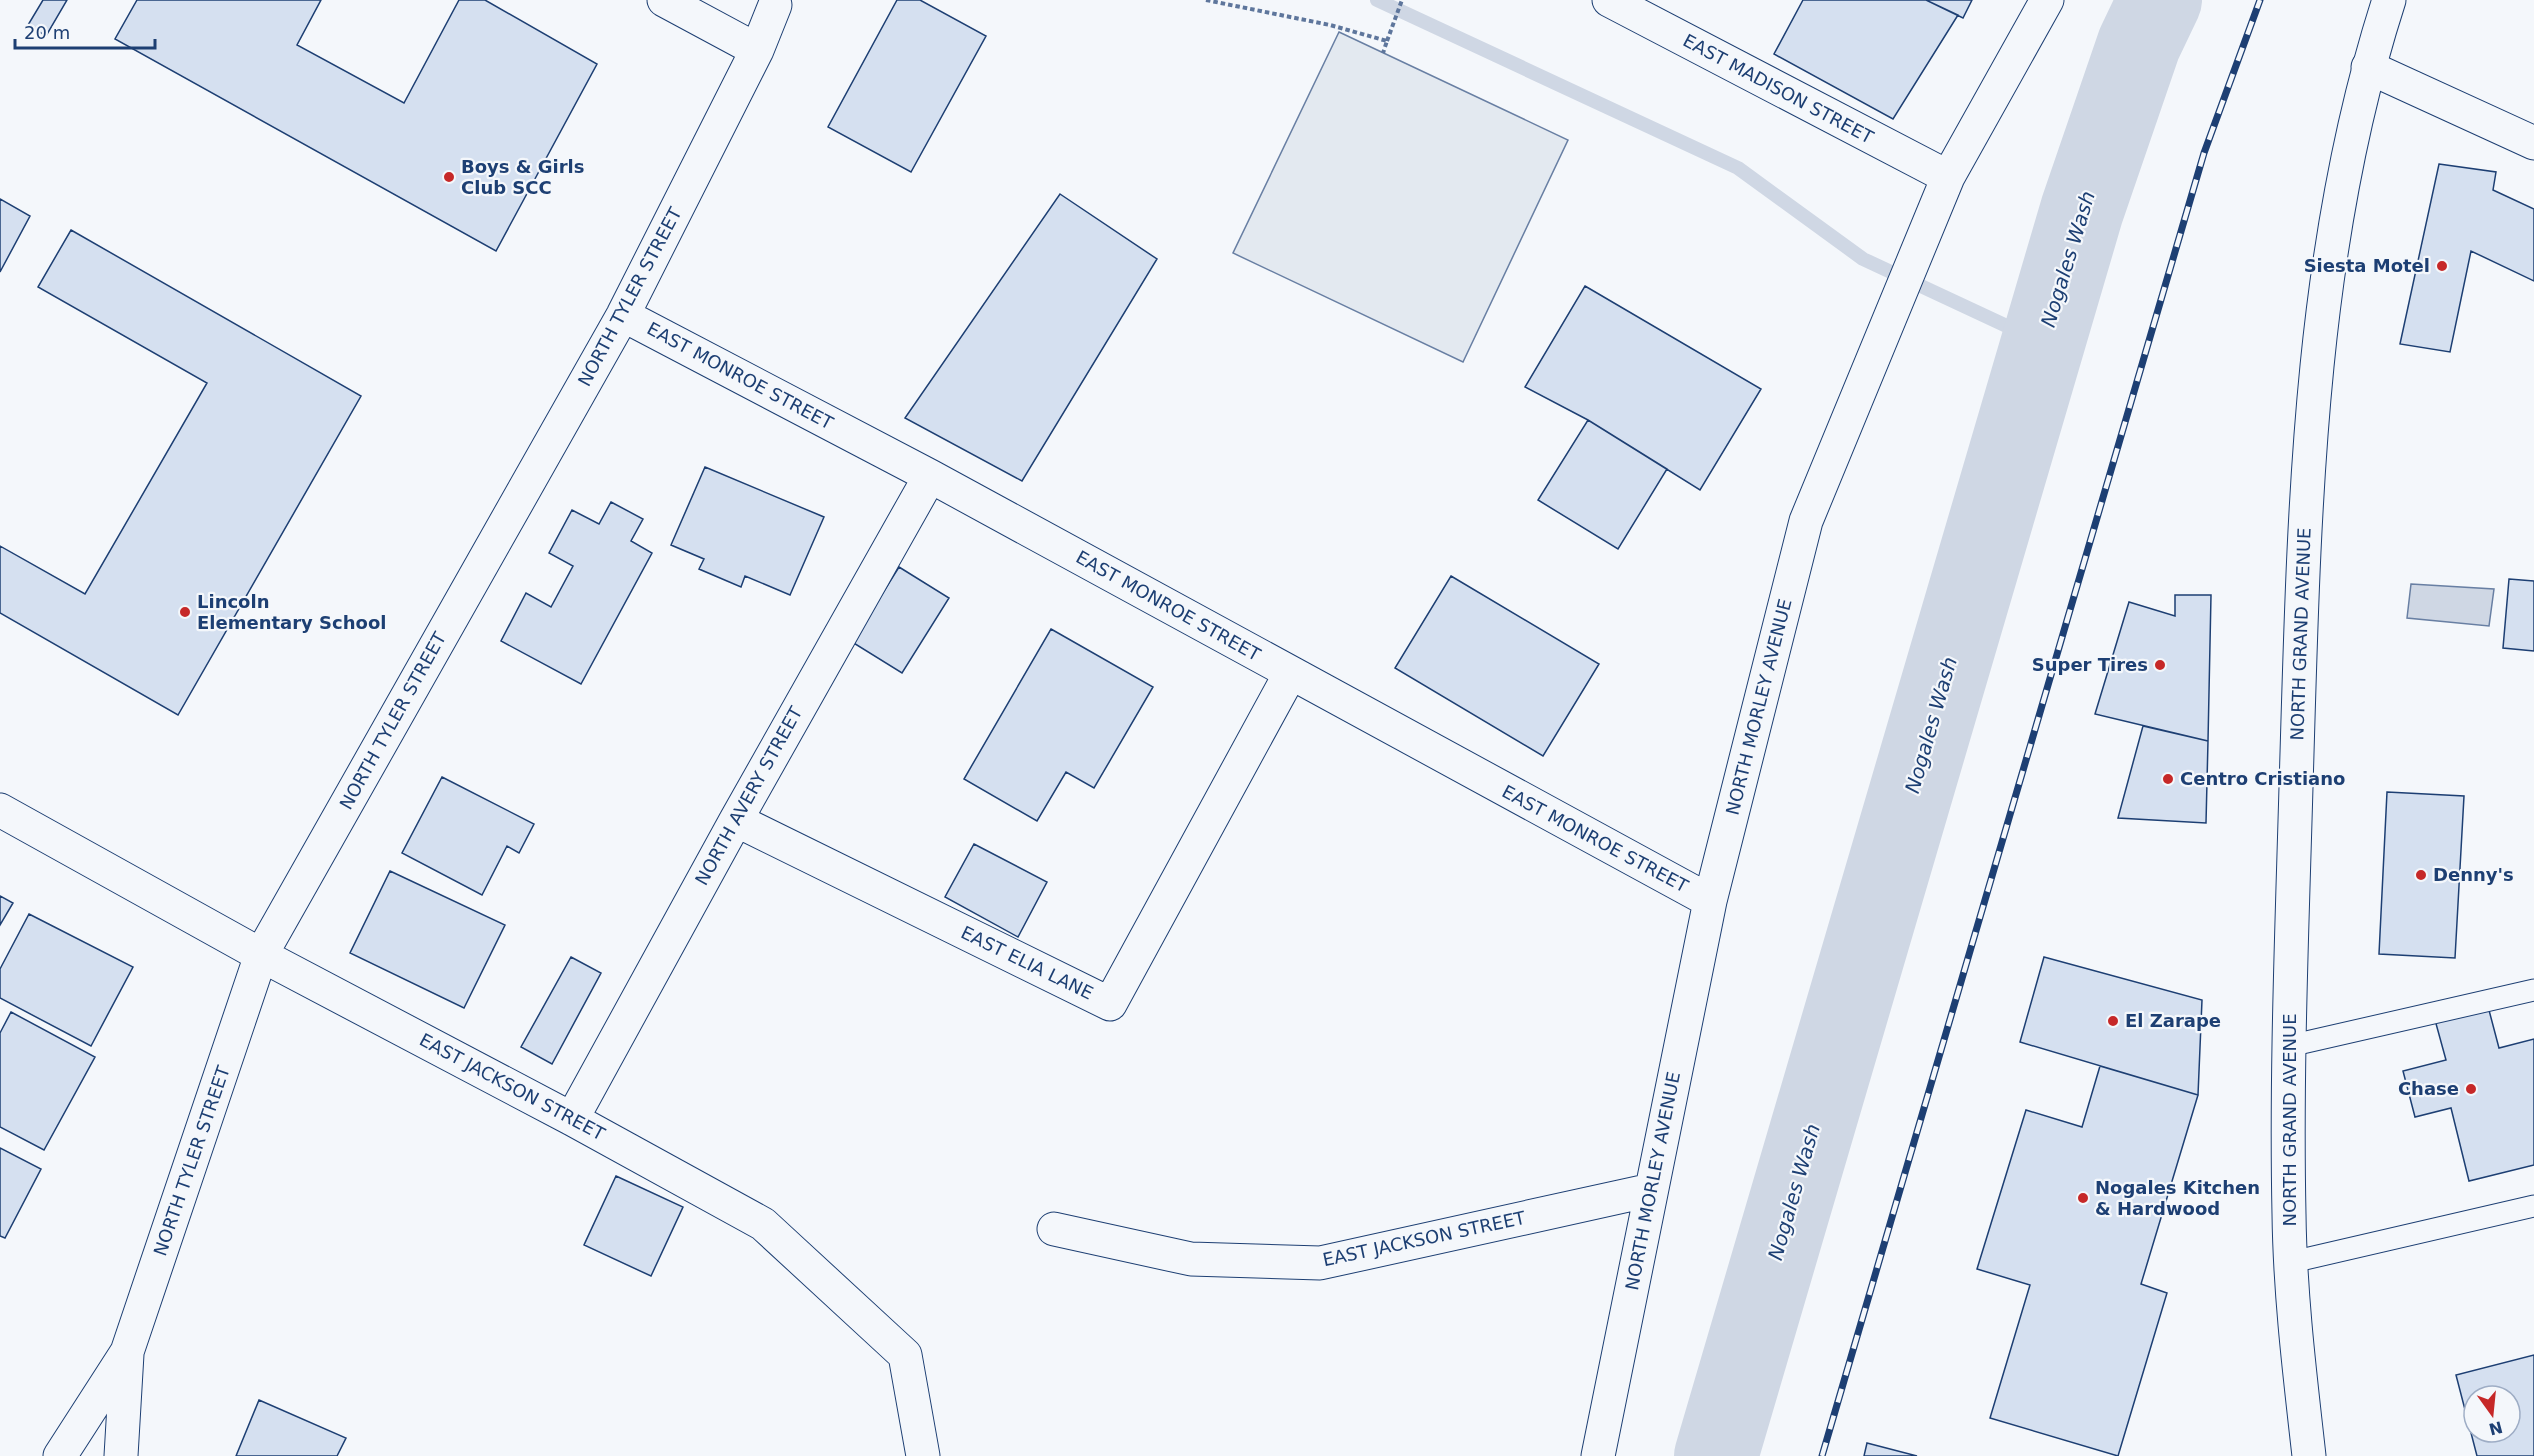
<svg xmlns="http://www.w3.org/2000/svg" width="2534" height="1456" font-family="'DejaVu Sans',sans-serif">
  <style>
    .green { fill: #e3e9f0; stroke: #687fa3; stroke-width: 1.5 }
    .water { fill: #cfd7e4; stroke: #687fa3; stroke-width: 1.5 }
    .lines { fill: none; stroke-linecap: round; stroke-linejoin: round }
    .stream { stroke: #cfd7e4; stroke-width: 14 }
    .river { stroke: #cfd7e4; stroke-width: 84 }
    .building { fill: #d5e0f0; stroke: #1d3f73; stroke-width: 1.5; fill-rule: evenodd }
    .service-casing { stroke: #1d3f73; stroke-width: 23 }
    .minor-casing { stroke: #1d3f73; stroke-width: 35 }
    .primary-casing { stroke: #1d3f73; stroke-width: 35 }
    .path { stroke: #5e769c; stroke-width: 4; stroke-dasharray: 4.5 3; stroke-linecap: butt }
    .service { stroke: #f4f7fb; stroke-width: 21 }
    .minor { stroke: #f4f7fb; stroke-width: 33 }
    .primary { stroke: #f4f7fb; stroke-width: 33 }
    .rail-casing { stroke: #1d3f73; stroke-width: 7 }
    .rail { stroke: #f4f7fb; stroke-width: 4.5; stroke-dasharray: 14; stroke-linecap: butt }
    .poi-dot { fill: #c62828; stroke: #f4f7fb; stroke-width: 2 }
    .labels { text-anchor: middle; stroke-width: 4.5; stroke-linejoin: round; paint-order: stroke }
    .street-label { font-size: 18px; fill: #1d3f73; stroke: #f4f7fb }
    .poi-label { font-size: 18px; font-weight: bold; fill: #1d3f73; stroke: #f4f7fb; text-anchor: start }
    .water-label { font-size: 20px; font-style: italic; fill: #1d3f73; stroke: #f4f7fb }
  </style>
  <rect width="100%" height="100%" fill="#f4f7fb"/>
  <!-- green -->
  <path class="green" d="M1339,32L1568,140L1463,362L1233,253Z"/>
  <!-- water -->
  <path class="water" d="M2411,584L2494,589L2489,626L2407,618Z"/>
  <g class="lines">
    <!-- stream -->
    <path class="stream" d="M1377,0L1738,168L1863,259L2043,343"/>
    <!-- river -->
    <path class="river" d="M1716,1456L2082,210L2139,44L2160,0"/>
  </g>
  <!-- building -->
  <path class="building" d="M43,0H67L46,36L28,25Z
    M137,0H321L297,45L404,103L459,0H485L597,64L496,251L115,39Z
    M897,0H920L986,36L911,172L828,127Z
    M1803,0H1926L1958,15L1893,119L1774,54Z
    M1926,0H1972L1963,18Z
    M2439,164L2496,172L2493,190L2534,209V281L2471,251L2450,352L2400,344Z
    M1060,194L1157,259L1022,481L905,418Z
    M0,199L30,216L0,272Z
    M71,230L361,396L178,715L0,613V546L85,594L207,383L38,287Z
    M1585,286L1761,389L1700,490L1588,420L1525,387Z
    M1588,420L1667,469L1618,549L1538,500Z
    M705,467L824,517L790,595L745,576L741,587L699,569L704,559L671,545Z
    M611,502L643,519L631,541L652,553L581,684L501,641L526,593L551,607L573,566L549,553L572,510L599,524Z
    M899,567L949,598L902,673L852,642Z
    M1451,576L1599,664L1543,756L1395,668Z
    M2509,579L2534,581V651L2503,648Z
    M2175,595H2211L2208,741L2095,714L2129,602L2175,616Z
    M1051,629L1153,687L1094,788L1066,772L1037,821L964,779Z
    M2143,726L2208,741L2206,823L2118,818Z
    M442,777L534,824L519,853L507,846L482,895L402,853Z
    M2387,792L2464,796L2455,958L2379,954Z
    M974,844L1047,882L1018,937L945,897Z
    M390,871L505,925L464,1008L350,953Z
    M0,896L13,903L0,925Z
    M29,914L133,967L91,1046L0,998V969Z
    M571,957L601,973L552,1064L521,1047Z
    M2044,957L2202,1000L2198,1095L2020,1042Z
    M2485,995L2499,1048L2534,1039V1165L2469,1181L2451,1108L2415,1117L2403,1071L2446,1060L2432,1009Z
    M11,1012L95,1057L44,1150L0,1127V1033Z
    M2100,1066L2198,1095L2141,1284L2167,1293L2118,1456L1990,1418L2030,1285L1977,1269L2026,1110L2082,1127Z
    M0,1148L41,1169L5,1238L0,1236Z
    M616,1176L683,1207L651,1276L584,1245Z
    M2534,1355V1456H2477L2456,1375ZM2474,1396H2510V1432H2474Z
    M259,1400L346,1438L337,1456H236Z
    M1867,1443L1917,1456H1864Z"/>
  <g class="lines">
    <!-- service casing -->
    <g class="service-casing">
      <path id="service" d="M2289,1046L2534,990
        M2292,1262L2534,1206"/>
    </g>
    <!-- minor casing -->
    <g class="minor-casing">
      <path id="minor" d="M664,0L757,50
        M1609,0L1948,177
        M2368,67L2534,143
        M623,315L930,476L1710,901
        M0,810L261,955L572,1119L763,1224L905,1355L923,1456
        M736,820L1110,1004L1290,674
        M572,1119L736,820L930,476
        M1054,1229L1191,1259L1320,1263L1651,1190
        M60,1456L127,1352L261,955L623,315L757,50L775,5
        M121,1456L127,1354
        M1598,1456L1710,901L1806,521L1948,177L2047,0"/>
    </g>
    <!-- primary casing -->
    <g class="primary-casing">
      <path id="primary" d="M2309,1456C2300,1376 2290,1295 2289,1214C2286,1072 2292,929 2296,787C2304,523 2307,254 2389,0"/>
    </g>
    <!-- path -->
    <path class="path" d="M1206,0L1330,25L1387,41L1383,53
      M1387,41L1402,0"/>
    <!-- service -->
    <use href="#service" class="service"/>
    <!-- minor -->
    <use href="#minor" class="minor"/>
    <!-- primary -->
    <use href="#primary" class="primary"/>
    <!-- rail casing -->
    <g class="rail-casing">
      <path id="rail" d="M1822,1456L2204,153L2260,0"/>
    </g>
    <!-- rail -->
    <use href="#rail" class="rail"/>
  </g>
  <!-- markers -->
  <g class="poi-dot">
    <circle cx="449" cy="177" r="6"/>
    <circle cx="2442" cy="266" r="6"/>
    <circle cx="185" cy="612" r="6"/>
    <circle cx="2160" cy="665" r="6"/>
    <circle cx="2168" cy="779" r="6"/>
    <circle cx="2421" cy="875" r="6"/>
    <circle cx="2113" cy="1021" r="6"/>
    <circle cx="2471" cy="1089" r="6"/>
    <circle cx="2083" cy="1198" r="6"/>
  </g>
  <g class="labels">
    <!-- street labels -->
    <g class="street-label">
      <text transform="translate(1778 89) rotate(28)" y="6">EAST MADISON STREET</text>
      <text transform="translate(630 297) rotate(-62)" y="6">NORTH TYLER STREET</text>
      <text transform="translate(740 376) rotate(28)" y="6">EAST MONROE STREET</text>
      <text transform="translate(1168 606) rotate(29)" y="6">EAST MONROE STREET</text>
      <text transform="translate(2301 634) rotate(-88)" y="6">NORTH GRAND AVENUE</text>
      <text transform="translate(1759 707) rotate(-76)" y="6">NORTH MORLEY AVENUE</text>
      <text transform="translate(393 721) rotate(-61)" y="6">NORTH TYLER STREET</text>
      <text transform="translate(749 796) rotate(-61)" y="6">NORTH AVERY STREET</text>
      <text transform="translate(1595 839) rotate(28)" y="6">EAST MONROE STREET</text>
      <text transform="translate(1027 963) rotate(26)" y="6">EAST ELIA LANE</text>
      <text transform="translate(512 1087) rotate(28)" y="6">EAST JACKSON STREET</text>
      <text transform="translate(2290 1120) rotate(-90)" y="6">NORTH GRAND AVENUE</text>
      <text transform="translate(192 1161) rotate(-71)" y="6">NORTH TYLER STREET</text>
      <text transform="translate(1653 1181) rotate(-79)" y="6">NORTH MORLEY AVENUE</text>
      <text transform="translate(1424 1239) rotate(-12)" y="6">EAST JACKSON STREET</text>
    </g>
    <!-- poi labels -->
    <g class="poi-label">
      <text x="461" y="173">Boys &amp; Girls<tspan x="461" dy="21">Club SCC</tspan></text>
      <text x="2430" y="272" text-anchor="end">Siesta Motel</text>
      <text x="197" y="608">Lincoln<tspan x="197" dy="21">Elementary School</tspan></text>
      <text x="2148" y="671" text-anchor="end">Super Tires</text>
      <text x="2180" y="785">Centro Cristiano</text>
      <text x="2433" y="881">Denny's</text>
      <text x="2125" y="1027">El Zarape</text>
      <text x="2459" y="1095" text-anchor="end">Chase</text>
      <text x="2095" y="1194">Nogales Kitchen<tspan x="2095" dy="21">&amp; Hardwood</tspan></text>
    </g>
    <!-- water labels -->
    <g class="water-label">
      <text transform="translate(2068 259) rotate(-73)" y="7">Nogales Wash</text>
      <text transform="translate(1931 725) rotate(-74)" y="7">Nogales Wash</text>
      <text transform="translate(1794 1192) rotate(-74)" y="7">Nogales Wash</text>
    </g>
  </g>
  <!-- north arrow -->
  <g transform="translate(2492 1414) rotate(165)"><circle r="28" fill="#f4f7fb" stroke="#9eadc5" stroke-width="1.5"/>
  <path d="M0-4.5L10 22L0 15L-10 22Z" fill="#c62828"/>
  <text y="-9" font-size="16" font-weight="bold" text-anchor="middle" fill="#1d3f73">N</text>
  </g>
  <!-- scale -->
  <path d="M15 39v9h140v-9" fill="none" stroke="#1d3f73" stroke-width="3"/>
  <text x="24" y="39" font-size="18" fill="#1d3f73" stroke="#f4f7fb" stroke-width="4.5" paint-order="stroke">20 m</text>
</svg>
